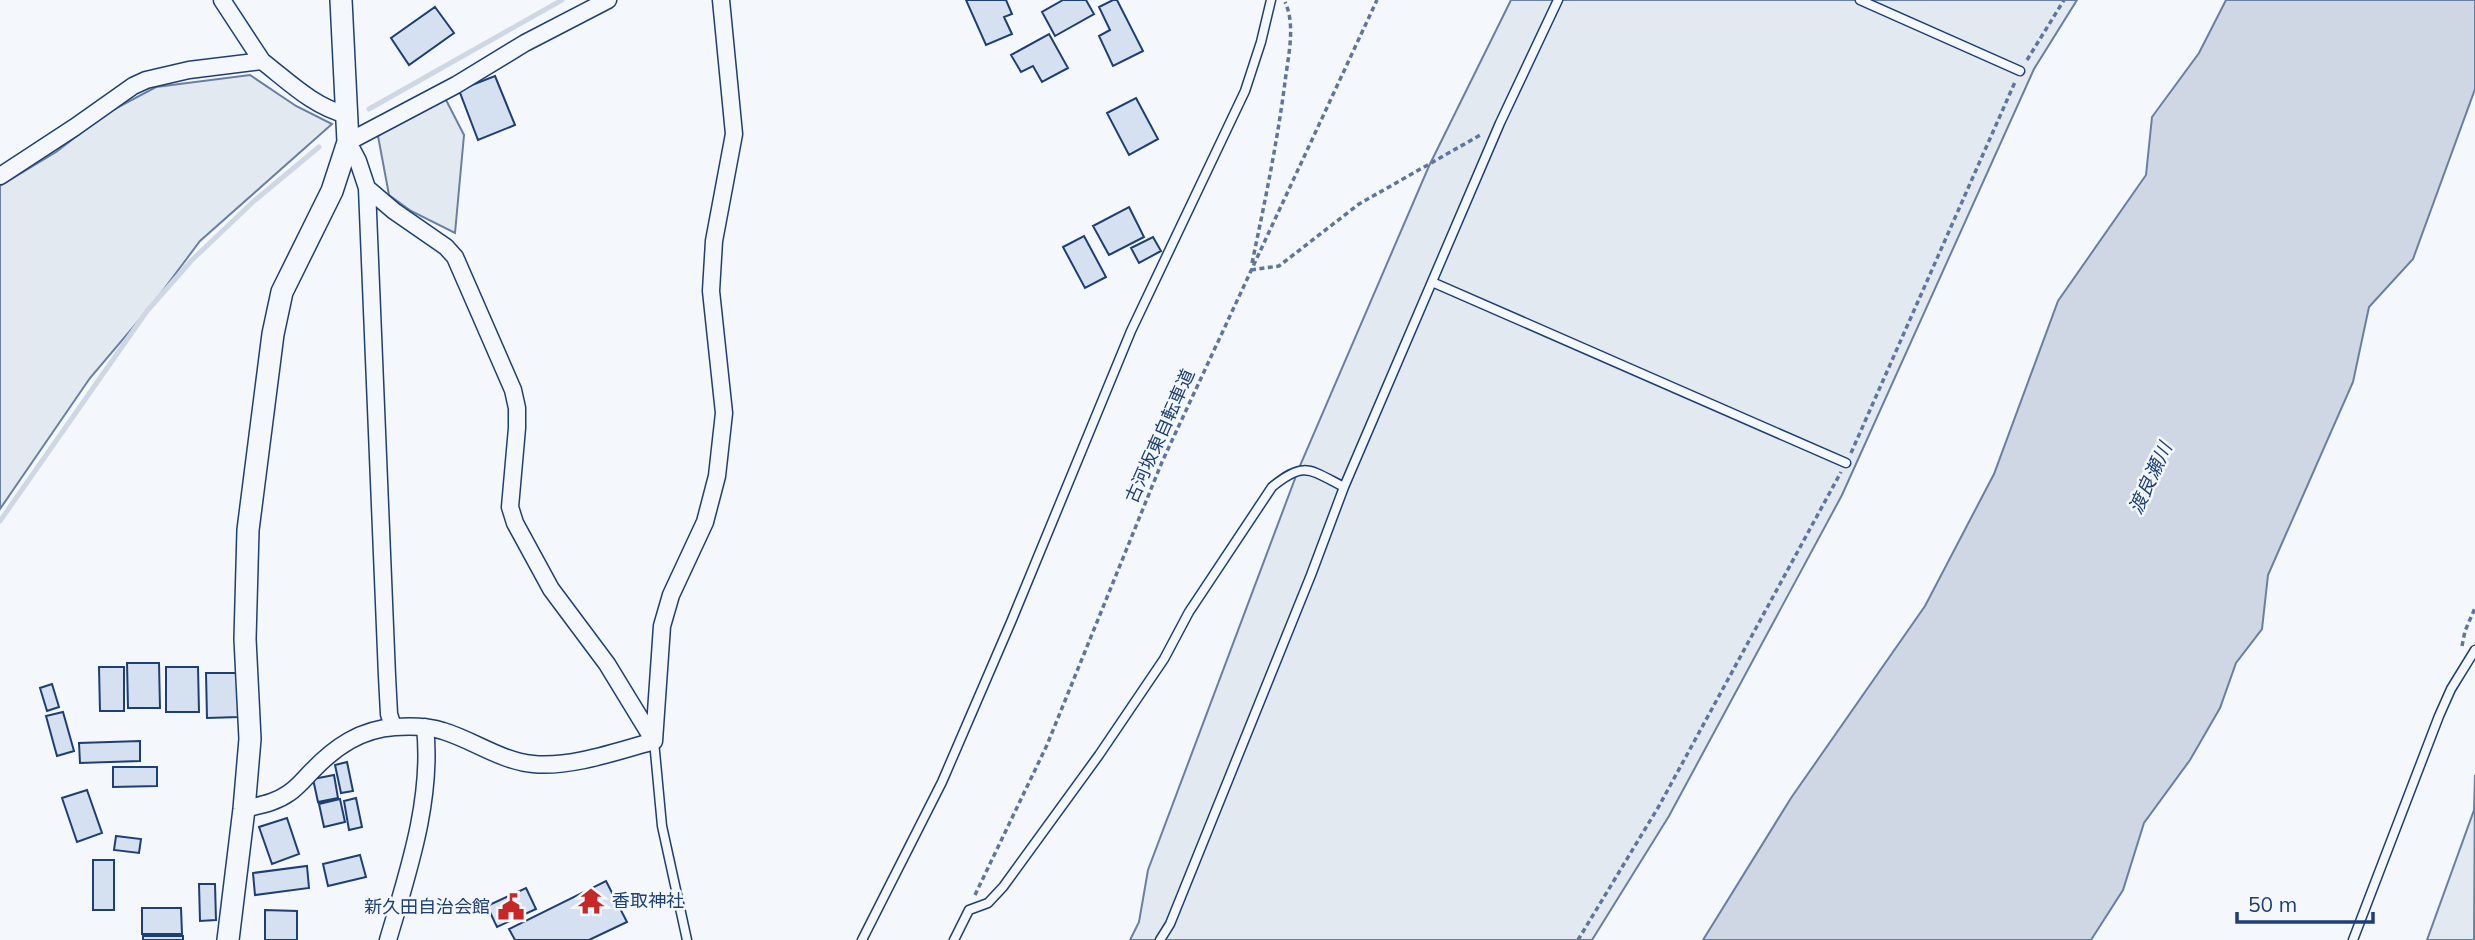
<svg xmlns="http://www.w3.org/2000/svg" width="2475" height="940" font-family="Mulish,'Noto Sans JP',sans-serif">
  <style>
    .green { fill: #e3e9f0; stroke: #687fa3; stroke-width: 2 }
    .water { fill: #cfd7e4; stroke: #687fa3; stroke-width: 2 }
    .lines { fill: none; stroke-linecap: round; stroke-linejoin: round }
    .stream { stroke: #cfd7e4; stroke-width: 5 }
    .building { fill: #d5e0f0; stroke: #1d3f73; stroke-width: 2 }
    .service-casing { stroke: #1d3f73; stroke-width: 11 }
    .minor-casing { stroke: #1d3f73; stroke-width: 19 }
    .tertiary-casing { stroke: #1d3f73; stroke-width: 24 }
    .path { stroke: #5e769c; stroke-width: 3.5; stroke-dasharray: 5 3.5; stroke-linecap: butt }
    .service { stroke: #f4f7fb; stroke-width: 8 }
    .minor { stroke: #f4f7fb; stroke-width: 16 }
    .tertiary { stroke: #f4f7fb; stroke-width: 21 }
    .labels { text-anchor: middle; stroke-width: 5; stroke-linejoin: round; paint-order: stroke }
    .street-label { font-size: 18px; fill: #1d3f73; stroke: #f4f7fb }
    .poi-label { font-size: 18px; fill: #1d3f73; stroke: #f4f7fb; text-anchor: start }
    .water-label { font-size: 19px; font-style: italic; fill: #1d3f73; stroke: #f4f7fb }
  </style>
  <rect width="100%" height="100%" fill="#f4f7fb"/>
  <!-- green -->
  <path class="green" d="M1511,0H2077L2034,69L1842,495L1669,816L1592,940H1130L1139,922L1148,870L1299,468L1429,166Z
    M250,75L296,106L332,124L200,241L152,305L90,378L0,509V186L56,152L107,113L156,87Z
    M445,98L464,135L455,233L411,211L389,195L378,136L426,106Z
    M2475,775L2474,940H2427L2474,810Z"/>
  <!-- water -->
  <path class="water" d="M2226,0H2475V89L2413,259L2369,307L2353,382L2268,575L2262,629L2236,663L2220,708L2190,760L2144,823L2123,890L2091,940H1703L1791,798L1925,606L1994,474L2058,301L2146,175L2152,117L2199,53Z"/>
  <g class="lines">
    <!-- stream -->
    <path class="stream" d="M369,109L562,0
      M0,521L147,311L192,260L254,201L319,147"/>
  </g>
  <!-- building -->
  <path class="building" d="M966,0H1006L1012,14L1004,17L1012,34L986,45Z
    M1063,0H1086L1094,14L1055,36L1042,12Z
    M1113,0H1117L1143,51L1113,66L1099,36L1110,30L1099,7Z
    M435,7L454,33L409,65L391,38Z
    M1049,34L1068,68L1042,82L1033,66L1021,72L1011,55Z
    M495,76L515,125L478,140L459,90Z
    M1136,98L1158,139L1129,155L1107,113Z
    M1129,207L1144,237L1109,255L1093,226Z
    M1084,236L1106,277L1085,288L1063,247Z
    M1153,237L1161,251L1139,263L1131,248Z
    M127,663H159L160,708H128Z
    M99,667H124V711H100Z
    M166,667H198L199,712H166Z
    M206,673H238L239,717L207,718Z
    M52,684L59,707L47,711L40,688Z
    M63,712L74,751L57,756L46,716Z
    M140,741V761L80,763L79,743Z
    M347,762L353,791L341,793L335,765Z
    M113,767H157V786L113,787Z
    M334,775L338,798L318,802L313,779Z
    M87,790L102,833L77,842L62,798Z
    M356,798L362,827L349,830L344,801Z
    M340,799L345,822L324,827L319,804Z
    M287,818L299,854L272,864L259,827Z
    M116,836L141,839L139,853L114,850Z
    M360,855L366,877L328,886L323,864Z
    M93,860H114V910H93Z
    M307,866L309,888L255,895L253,873Z
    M606,881L627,922L589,940H515L509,929Z
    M199,884H215L216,920L200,921Z
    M526,888L536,909L497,927L487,906Z
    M142,908H181L182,934H142Z
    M265,910L297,911V940H265Z
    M143,936H183V940H143Z"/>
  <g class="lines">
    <!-- service casing -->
    <g class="service-casing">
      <path id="service" d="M1860,0L2020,71
        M1432,282L1846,463
        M654,741L662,826L687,940
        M862,940L942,782L1011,622L1131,331L1245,91L1261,42L1271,0
        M954,940L969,910L988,903L1003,887L1099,755L1164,659L1189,612L1272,487C1304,461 1309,469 1344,487
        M1160,940L1170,924L1311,575L1344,487L1500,123L1558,0
        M2353,940L2439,716L2451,689L2475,650"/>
    </g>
    <!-- minor casing -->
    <g class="minor-casing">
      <path id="minor" d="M222,0L262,61
        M0,176L75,127L133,86L146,80L189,70L262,61C289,82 314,107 347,115
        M367,188L394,211L446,247L455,257L513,390L517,408V428L510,507L515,523L551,589L607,664L654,741
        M393,727L389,714L387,676L367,188L358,161L348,142L456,85L525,43L608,0
        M654,741L662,626L671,595L705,522L717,476L724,413L711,291L714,241L734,134L721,0
        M244,809C260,805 275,803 289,793C298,787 305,778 312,771C335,747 361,729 395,727C411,726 428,726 443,731C473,740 501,761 533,764C570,768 618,751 654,741
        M388,940C408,872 433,799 425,727"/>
    </g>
    <!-- tertiary casing -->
    <g class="tertiary-casing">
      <path id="tertiary" d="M228,940L244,809L250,739L245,639L248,530L273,334L282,292L332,191L348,142L341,0"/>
    </g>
    <!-- path -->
    <path class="path" d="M2027,60L2064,0
      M1252,263C1265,201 1277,144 1285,82C1288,57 1296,25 1285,2
      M1251,270L1279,266L1359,204L1482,134
      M1851,453L2015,82
      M2462,646L2465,631L2475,608
      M975,895L1047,745L1162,462L1377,0
      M1578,940L1659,806L1841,472"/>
    <!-- service -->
    <use href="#service" class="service"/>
    <!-- minor -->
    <use href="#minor" class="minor"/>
    <!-- tertiary -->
    <use href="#tertiary" class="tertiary"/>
  </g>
  <!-- icons -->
  <defs>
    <g id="temple-bare" transform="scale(2.1)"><path d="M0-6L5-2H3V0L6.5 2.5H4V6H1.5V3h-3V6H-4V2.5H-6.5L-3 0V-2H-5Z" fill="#c62828" stroke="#f4f7fb" stroke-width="2.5" paint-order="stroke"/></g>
    <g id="civic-bare" transform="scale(2.1)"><path d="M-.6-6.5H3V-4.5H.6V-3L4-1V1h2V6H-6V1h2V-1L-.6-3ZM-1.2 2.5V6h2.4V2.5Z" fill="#c62828" stroke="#f4f7fb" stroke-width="2.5" paint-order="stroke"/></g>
  </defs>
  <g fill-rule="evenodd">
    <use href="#temple-bare" x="591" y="901"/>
    <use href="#civic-bare" x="511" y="907"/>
  </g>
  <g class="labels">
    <!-- street labels -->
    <g class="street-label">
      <text transform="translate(1160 436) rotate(-66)" y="6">古河坂東自転車道</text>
    </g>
    <!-- poi labels -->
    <g class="poi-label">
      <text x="612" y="907">香取神社</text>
      <text x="490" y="913" text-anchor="end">新久田自治会館</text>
    </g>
    <!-- water labels -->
    <g class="water-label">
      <text transform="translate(2150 478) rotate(-65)" y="7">渡良瀬川</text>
    </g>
  </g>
  <!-- scale -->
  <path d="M2237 912v10h136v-10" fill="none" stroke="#1d3f73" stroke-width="3.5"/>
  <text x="2248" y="912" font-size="21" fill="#1d3f73" stroke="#f4f7fb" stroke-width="5" paint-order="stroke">50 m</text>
</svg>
